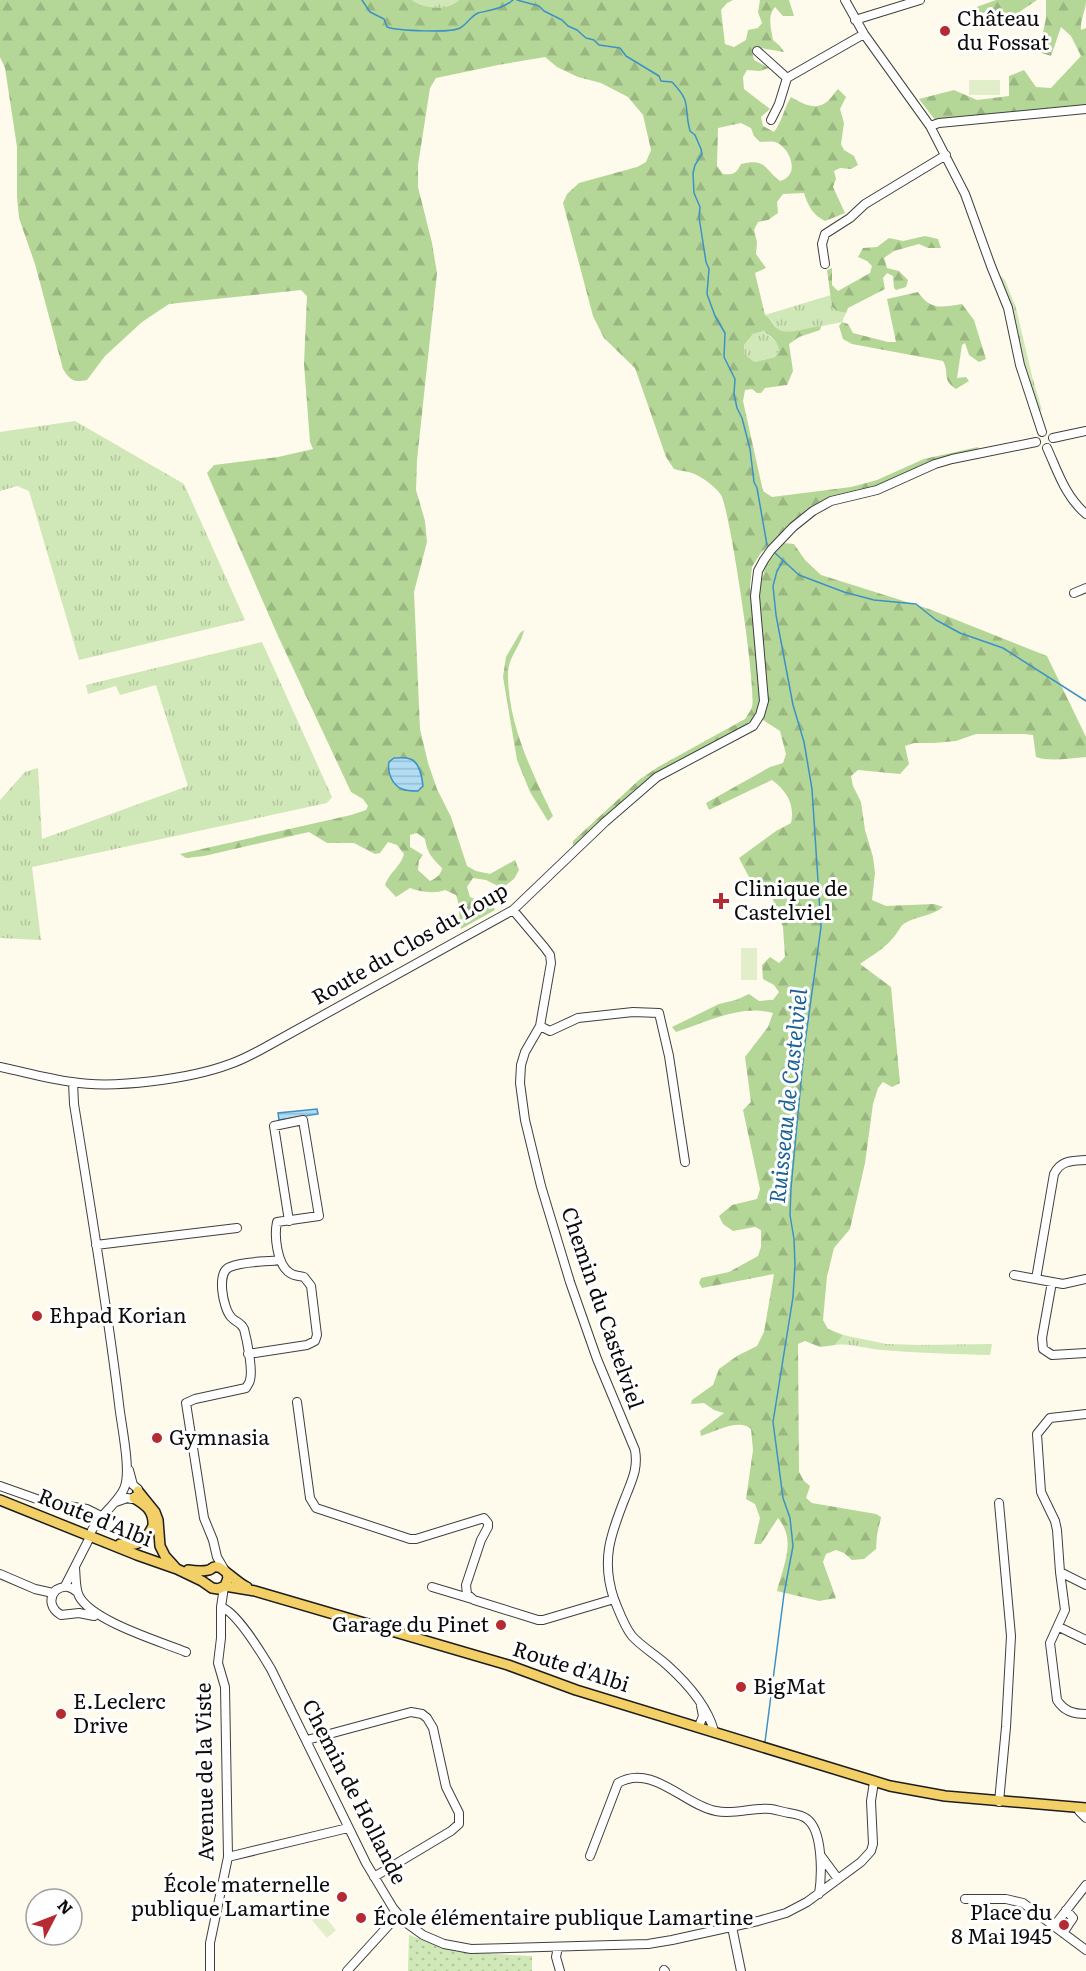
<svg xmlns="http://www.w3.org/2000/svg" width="1086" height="1971" font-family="Literata,serif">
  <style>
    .grass { fill: url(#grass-tufts) }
    .forest { fill: url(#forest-firs); fill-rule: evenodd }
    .park { fill: url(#park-dots) }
    .pitch { fill: #e2eec9 }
    .water { fill: url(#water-rules); stroke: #3c91c7; stroke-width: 1.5 }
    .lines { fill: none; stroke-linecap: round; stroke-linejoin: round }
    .stream { stroke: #3c91c7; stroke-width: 1.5 }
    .minor-casing { stroke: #3f3f3f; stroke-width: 10 }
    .major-casing { stroke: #1d1d1d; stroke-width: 12 }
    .minor { stroke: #fff; stroke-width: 8 }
    .major { stroke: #f3d067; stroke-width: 9 }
    .poi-dot { fill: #b62a32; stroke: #fff; stroke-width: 2 }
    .labels { text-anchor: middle; stroke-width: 6; stroke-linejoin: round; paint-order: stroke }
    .poi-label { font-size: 21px; fill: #0c0c0c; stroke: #fff; text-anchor: start }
    .street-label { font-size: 21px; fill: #0c0c0c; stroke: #fff }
    .water-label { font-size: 22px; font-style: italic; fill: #1b6298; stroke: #fff }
  </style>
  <defs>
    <pattern id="grass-tufts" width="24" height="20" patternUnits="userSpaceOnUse" patternTransform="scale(1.5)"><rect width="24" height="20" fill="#d0e7b7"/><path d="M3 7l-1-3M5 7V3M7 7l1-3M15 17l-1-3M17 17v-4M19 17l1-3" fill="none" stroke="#b1c59c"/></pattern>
    <pattern id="forest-firs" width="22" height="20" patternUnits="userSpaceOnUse" patternTransform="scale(1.5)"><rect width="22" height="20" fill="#b4d797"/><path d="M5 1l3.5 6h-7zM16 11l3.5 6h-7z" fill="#9ab781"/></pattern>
    <pattern id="park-dots" width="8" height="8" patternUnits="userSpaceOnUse" patternTransform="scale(1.5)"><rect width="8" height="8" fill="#d0e7b7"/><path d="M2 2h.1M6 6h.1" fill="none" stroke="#b1c59c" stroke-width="1.8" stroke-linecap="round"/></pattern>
    <pattern id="water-rules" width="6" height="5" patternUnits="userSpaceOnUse" patternTransform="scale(1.5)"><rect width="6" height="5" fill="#b2dcf3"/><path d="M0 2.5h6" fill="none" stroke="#98bccf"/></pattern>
  </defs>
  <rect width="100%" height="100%" fill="#fefaec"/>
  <!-- grass -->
  <path class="grass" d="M412,0H459C448,11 424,9 412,0Z
    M997,273L1005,280L1016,308L1032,376L1042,410L1038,411L1025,373Z
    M831,295L832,307L837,311L846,313L842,322L789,333C772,331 777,322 765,315Z
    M764,331L779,345V350L775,357L755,362L744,354V345L753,334Z
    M75,421L184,484L245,620L79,660L29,491L17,486L0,491V432Z
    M262,642L332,797L327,803L32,867L41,940L0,938V800L25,772L38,768L42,839L188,786L156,685L120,695L116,686L88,694L86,685Z
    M843,1335L886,1344L919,1345L992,1344L990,1355C954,1354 918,1353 882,1350C866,1349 851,1343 835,1345Z"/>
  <!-- forest -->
  <path class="forest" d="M0,0H412C424,9 448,11 459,0H733L727,3L721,10L725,44L734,47L746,40L748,30L758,28L762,23L758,12L760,0H789L794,16H783L775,7C767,16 771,28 773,40L780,46L784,52L761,48L752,51L754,60L769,68L760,71L747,70L743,77L744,89L770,109L761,117L763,126L774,132C782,122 784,108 791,97C803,104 817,112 829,100C832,97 834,93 838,89L846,97L840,109L844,123L841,144L844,150L854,156L858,165L851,169L840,168L834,171L836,179L833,187L845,213L825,221C813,215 808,206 804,193L783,194L777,202L778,213L768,220L758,222L754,230L757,242L756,254L766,268L755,273L765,315C772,319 772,325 778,329C786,336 810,327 821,326L820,330L799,337L789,344L793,371L787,385L765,388L761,393H757L752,389L745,390L743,401L763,491L772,497L851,487L877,480L924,459L978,447L979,451L874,488L828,499L816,504L795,520L760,554L752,567L750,587L763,692L755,719L743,728L657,773L634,790L573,848V841L639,780L658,767L745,719C747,715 751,711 752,707C757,691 730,510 721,495C715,486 701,476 692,473C686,471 680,471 674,469L666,457L635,368L604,338L593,316L563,203L567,194L579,183L637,167L646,162L651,150L643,115L628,97L601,83L578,77L557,67L545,57L498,65L436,78L430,88L418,165V187L432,243L437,273L417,460L416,490L425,521L427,542L414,592L420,729L428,763L437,789L451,817L467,866L476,871L490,874L515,860L519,870L514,879L502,888L486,880L473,878L467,887L470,897L481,902H491L495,910L461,929C458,916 461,908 456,895L445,890C434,894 421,892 410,888L396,897L385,885C391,870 400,868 404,854L397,845L388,842L380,853L375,854L354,843H327L309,832L204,856L186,858L180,854L351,815L366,810L368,806L363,799L351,792L278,636L207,473L214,465L278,457L313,449L310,442L304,364L307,296L301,290L169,304L142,322L105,356L87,380C74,383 70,380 63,369L35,264L19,218L17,197V147L5,68L0,57ZM741,123L751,128L754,136L760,142C764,142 771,141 775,142C789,146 802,175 780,181C763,168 766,158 741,164C736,174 733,175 723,174L717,166L718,128ZM764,331C771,337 778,341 779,350L775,357L755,362L744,354V345L753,334ZM394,758H410L418,791L401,789ZM417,833L425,839C427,853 432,858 442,868C442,873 436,879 430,881L418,870L419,860L423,855L410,847V835Z
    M996,0H1037L1009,19L971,25L968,10Z
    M1046,0H1086C1086,11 1080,19 1081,30L1086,28V107L935,120L919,99L954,90L977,100L1009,96V76L1024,70L1036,87L1051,88L1081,56L1071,36L1061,27L1051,56L1039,52L1046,18Z
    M925,236L938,239L941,248H928L919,244L894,251L884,258L887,268L899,271L908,280L906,287L896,290L894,288L893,276L887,273L883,278L885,289L848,308L846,313L837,311L832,307L827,270L832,268V285L838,291L870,273L872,266L867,261L858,257L863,248L877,247L889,238L903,241Z
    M918,292C931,311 942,307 962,304L974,320L986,359L979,362L969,355L965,343L962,345L957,378L966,377L969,381L956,389C941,379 950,373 943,361L852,344L843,339L839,326L842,322L848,324L853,333L888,342H896L887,299Z
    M784,543L794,544L805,560L821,575L929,609L1047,656L1086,737V757C1070,758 1051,762 1036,757L1033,735L1024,734H976L956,741L934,743H914L905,746L909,764L900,774L858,770L851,776L853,786L861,802L865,830L873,857L875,873L872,900L886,906L934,904L943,907C932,916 917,916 905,923C899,927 898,933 893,938C884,949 871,956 860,964L891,987L900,1083L892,1087L883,1082L878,1088L873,1104L865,1163L850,1229L834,1248L827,1276L823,1320L828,1329L843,1335L835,1345L820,1347L805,1341L798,1344L799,1472L804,1481L810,1486L806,1498L812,1503L876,1514L881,1517L877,1535L876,1549L864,1559L852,1560L844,1553L836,1550L826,1554L823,1562L836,1598L819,1601L777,1591C783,1566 797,1540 778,1518L761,1544H754L760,1518L755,1504L746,1499L753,1450L751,1429C739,1418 715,1432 701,1436L700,1431L724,1413L714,1410L704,1403L691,1404L692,1400L713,1385L719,1369L737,1356L757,1346L764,1332L774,1274L702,1288L699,1283L701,1278L729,1272L758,1256L761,1247V1230L755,1227L733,1231L723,1224L719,1216L732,1205L757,1199L760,1189L743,1110L751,1102L745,1057L768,1027L773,1013C742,1004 706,1022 676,1032L672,1027L719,1004L736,1000L749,994L759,1001L773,1000L779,992L774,985L763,979L762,965L770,957L779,963L785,957L783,927L772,897L749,877L739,858L776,831L791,823C795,805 787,791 772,780L709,810L706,803L770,767L783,763L786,754L780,731L763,720L768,696L758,591L767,563Z
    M524,630C521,646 508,657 508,674C508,725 532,772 553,816L548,821L530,792L517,760L503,677L506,657L520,633Z"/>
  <!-- park -->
  <path class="park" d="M409,1935L457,1952L532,1956V1971H408Z"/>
  <!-- pitch -->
  <path class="pitch" d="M969,80H1000V95H969Z
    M741,948H757V980H741Z
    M321,1912L336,1930L327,1938L312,1920Z"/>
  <!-- water -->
  <path class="water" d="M394,758C399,758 406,757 410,759C420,762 422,777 423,786L418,791C413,791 406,791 402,789C392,785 387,772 389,762Z
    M317,1109L318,1114L279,1120L278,1113Z"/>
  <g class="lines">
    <!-- stream -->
    <path class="stream" d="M362,0L370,12L384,19L387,27C398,31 451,33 460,28C467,24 471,16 478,13C491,10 502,9 513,0
      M517,0L539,6L544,11L562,20L568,26L577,30L586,38L594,40L599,45L620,48L626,56L659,76L661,81L672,82C693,104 683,106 690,131L695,135L701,149L702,154L695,165L693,173L694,193L700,207L699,217L706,262L709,269L707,294L715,316L725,333L724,357L735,379L734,394L737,408L742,418L750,449L754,482L757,488L767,545
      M775,553L799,575L844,592L874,600L916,604L936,620L960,633L1003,648L1086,701
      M765,1742L784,1594L793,1546L790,1518L783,1498L773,1422L793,1297L795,1265L794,1239L790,1215L791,1188L804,1050L821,927L812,789L804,742L793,705L776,615L773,586L777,571L783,561"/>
    <!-- minor casing -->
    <g class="minor-casing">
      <path id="minor" d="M845,0L864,34L930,126L965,194L991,266L1008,308L1020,365L1042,432
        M855,20L920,0
        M757,51L787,78
        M771,120L779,104L787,78L864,34
        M930,126L939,123L1086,109
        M825,264L822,244L825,234L850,218L865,204L946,155
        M1053,438L1086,431
        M1047,448C1058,472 1065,496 1086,514
        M1074,593L1086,588
        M513,910L545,948L550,955L551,963L540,1026L525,1052L521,1065L520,1083L525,1120L541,1186L570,1282L597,1359L635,1450C638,1467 633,1478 627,1493C612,1531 600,1558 614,1599C619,1611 624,1626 632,1636C642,1647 656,1655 667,1665C687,1683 707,1705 714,1731
        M540,1026L550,1031L578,1018L633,1012L659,1013L669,1056L685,1162
        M0,1067C24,1072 48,1079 72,1082C114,1089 190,1079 230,1064C242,1060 253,1054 264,1048L513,910L605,822L657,777L753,726L760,715L764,701L755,596L758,571L764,560L771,550L793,527L813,511L831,501L877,490L935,464L952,459L1036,442
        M73,1082L74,1104C90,1204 107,1304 119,1404C121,1424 131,1468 125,1486C121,1500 100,1515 92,1530
        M96,1245L237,1228
        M1014,1275L1063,1284L1086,1279
        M1036,1279L1054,1174C1061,1160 1072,1161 1086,1160
        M1052,1282L1042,1338L1043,1349L1052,1355L1086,1353
        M248,1354L307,1345L315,1341L317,1335L311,1286L304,1277C300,1276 294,1276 290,1273C277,1265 274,1236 277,1222L319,1216L303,1120L274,1126L289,1221
        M297,1402L310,1498L316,1508L410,1539H416L484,1518L488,1523V1527L481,1540L466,1585L467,1594L474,1600L538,1620H543L614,1599
        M1086,1414L1050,1418L1037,1434L1041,1492L1055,1521L1057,1530L1060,1572L1086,1585
        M0,1486L48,1503L87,1509L101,1516
        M116,1502L127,1498L132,1499L138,1494V1489L133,1485L129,1470
        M999,1503L1011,1636L1006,1727L999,1802
        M75,1568C76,1577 75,1588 79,1596C92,1621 159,1641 186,1652
        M224,1569L217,1557L213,1540L204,1518L186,1403L195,1399L246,1388C247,1386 250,1382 250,1380C253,1370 247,1340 244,1329C241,1322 235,1322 231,1317C223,1308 216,1272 230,1267C242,1261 266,1262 280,1260
        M1060,1572L1065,1610L1050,1643L1057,1700C1064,1711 1073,1714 1086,1714
        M0,1574L35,1589L53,1593
        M65,1586L88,1541
        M432,1587L472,1599
        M77,1592C70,1586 64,1585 56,1590C48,1599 51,1609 61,1615L79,1613L94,1616
        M221,1607C237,1612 262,1654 271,1669L366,1863L393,1908L405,1922L423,1935L444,1944L471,1949L648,1944L672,1940L758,1921L786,1913L807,1902L861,1862L871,1851L873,1844L871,1801L874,1782
        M1059,1627L1086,1640
        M699,1726L703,1716L701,1706
        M307,1740L411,1712L422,1714L427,1718L433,1728L446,1787L459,1813V1824L451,1831L374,1877
        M1079,1808V1811L1086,1818
        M590,1856L618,1783C652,1763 684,1805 716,1811C734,1815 753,1807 771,1809C777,1810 783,1812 789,1813C795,1814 802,1815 807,1819C823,1831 822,1875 819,1894
        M821,1856L838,1879
        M228,1857L348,1828
        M965,1899H1006L1023,1903L1086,1950
        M1054,1926L1086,1885
        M732,1927L741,1971
        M1063,1933L1073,1918L1066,1910
        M558,1947L556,1957L560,1971
        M664,1970L665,1971
        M210,1971V1943L228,1857L225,1687L218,1663L221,1638V1607L224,1587
        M347,1971L398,1915"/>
    </g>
    <!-- major casing -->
    <g class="major-casing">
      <path id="major" d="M138,1491L155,1512L158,1520L160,1546L165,1556L175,1567
        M0,1500L137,1555L177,1569L202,1581L212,1588L218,1589L225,1586L228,1578L227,1573
        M120,1544C137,1547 145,1542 153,1526C154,1511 146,1505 134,1498
        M188,1570C195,1571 202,1572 209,1570C214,1568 212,1566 218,1567C222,1567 239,1584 247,1587
        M225,1586L255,1591L508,1665L576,1690L890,1786L945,1796L1086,1808"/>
    </g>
    <!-- minor -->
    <use href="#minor" class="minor"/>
    <!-- major -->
    <use href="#major" class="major"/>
  </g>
  <!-- markers -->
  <g class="poi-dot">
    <circle cx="945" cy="31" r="6"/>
    <path d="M718 892h6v6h6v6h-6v6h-6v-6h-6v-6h6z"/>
    <circle cx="37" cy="1316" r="6"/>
    <circle cx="157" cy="1438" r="6"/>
    <circle cx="501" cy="1625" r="6"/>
    <circle cx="741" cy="1687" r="6"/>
    <circle cx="61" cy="1714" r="6"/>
    <circle cx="342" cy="1897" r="6"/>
    <circle cx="361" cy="1918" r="6"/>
    <circle cx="1064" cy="1925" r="6"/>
  </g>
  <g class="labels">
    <!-- poi labels -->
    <g class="poi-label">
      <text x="957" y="26">Château<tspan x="957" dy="24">du Fossat</tspan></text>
      <text x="734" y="896">Clinique de<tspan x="734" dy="24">Castelviel</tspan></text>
      <text x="49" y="1323">Ehpad Korian</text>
      <text x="169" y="1445">Gymnasia</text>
      <text x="489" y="1632" text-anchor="end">Garage du Pinet</text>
      <text x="753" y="1694">BigMat</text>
      <text x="73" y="1709">E.Leclerc<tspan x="73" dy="24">Drive</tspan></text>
      <text x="330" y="1892" text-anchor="end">École maternelle<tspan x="330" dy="24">publique Lamartine</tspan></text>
      <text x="1052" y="1920" text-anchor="end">Place du<tspan x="1052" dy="24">8 Mai 1945</tspan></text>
      <text x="373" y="1925">École élémentaire publique Lamartine</text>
    </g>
    <!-- street labels -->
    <g class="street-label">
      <text transform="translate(410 944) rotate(-30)" y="7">Route du Clos du Loup</text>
      <text transform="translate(602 1308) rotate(71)" y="7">Chemin du Castelviel</text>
      <text transform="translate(95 1518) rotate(22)" y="7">Route d'Albi</text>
      <text transform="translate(571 1667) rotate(18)" y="7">Route d'Albi</text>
      <text transform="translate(205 1772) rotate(-91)" y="7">Avenue de la Viste</text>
      <text transform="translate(354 1792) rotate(63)" y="7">Chemin de Hollande</text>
    </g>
    <!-- water labels -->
    <g class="water-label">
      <text transform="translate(788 1096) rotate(-84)" y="8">Ruisseau de Castelviel</text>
    </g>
  </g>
  <!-- north arrow -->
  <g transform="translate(54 1917) rotate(48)"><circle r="28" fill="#ffffff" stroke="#9e9e9e" stroke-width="1.5"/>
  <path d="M0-4.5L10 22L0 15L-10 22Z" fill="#b62a32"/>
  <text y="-9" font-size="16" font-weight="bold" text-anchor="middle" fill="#0c0c0c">N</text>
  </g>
</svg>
